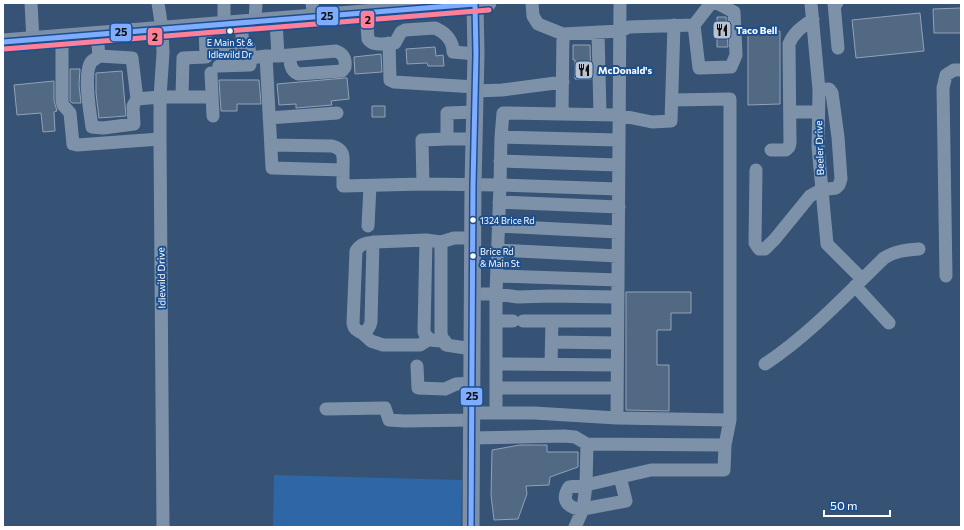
<svg xmlns="http://www.w3.org/2000/svg" width="964" height="530" font-family="Commissioner,sans-serif">
  <style>
    .green { fill: #2f66a5 }
    .building { fill: #526984; stroke: #92a2b6 }
    .lines { fill: none; stroke-linecap: round; stroke-linejoin: round }
    .minor { stroke: #7d92a8; stroke-width: 13 }
    .major { stroke: #7d8ea7; stroke-width: 17 }
    .bus-1-casing { stroke: #1b4f8f; stroke-width: 8 }
    .bus-2-casing { stroke: #1b4f8f; stroke-width: 8 }
    .bus-1 { stroke: #80acff; stroke-width: 5 }
    .bus-2 { stroke: #ff8098; stroke-width: 5 }
    .bus-dot { fill: #fff; stroke: #1b4f8f; stroke-width: 1.5 }
    .labels { text-anchor: middle; stroke-width: 4; stroke-linejoin: round; paint-order: stroke }
    .bus-label { font-size: 9px; fill: #fff; stroke: #1b4f8f; text-anchor: start }
    .poi-label { font-size: 10px; font-weight: bold; fill: #fff; stroke: #1b4f8f; text-anchor: start }
    .street-label { font-size: 10px; fill: #fff; stroke: #1b4f8f }
    .line-badge { stroke: #1b4f8f; stroke-width: 1.5 }
    .pale-badge-label { font-size: 11px; text-anchor: middle; font-weight: bold; fill: #111 }
  </style>
  <rect width="100%" height="100%" fill="#365274"/>
  <!-- green -->
  <path class="green" d="M274,475L462,480L461,527H273Z"/>
  <!-- building -->
  <path class="building" d="M961,8V33H934L933,9Z
    M920,13L924,51L856,58L852,20Z
    M717,17H726L728,47H717V33H714V25H717Z
    M780,31V104L748,105V32Z
    M573,45H590L591,79H575V60H573Z
    M435,47L436,56L443,55L444,66H428L427,63L407,64L406,49Z
    M381,54L382,72L355,74L354,57Z
    M70,69H80L79,85L81,103H72L70,101Z
    M122,71L126,116L99,118L96,93V73Z
    M345,78H347L349,99L331,101L332,105L296,108V104L279,105L277,84Z
    M219,80H259L261,104H237V111H221Z
    M54,81V101L57,111L54,112L55,131L43,132L41,113L17,115L14,85Z
    M372,106H385V117H372Z
    M626,292H691V313H671V330H657V365H669V411L626,410Z
    M520,445H547V452H578V467L550,477L549,485L526,486L527,494L518,519L494,520L491,495L492,450Z"/>
  <g class="lines">
    <!-- minor -->
    <path class="minor" d="M31,3L33,40
      M158,3L162,29L163,53L160,97V139L163,527
      M224,3V24
      M312,3L314,17
      M532,3L533,16L538,24L563,34L620,31L629,27L694,25L711,3
      M811,3L819,90L818,147L827,244L862,279
      M837,3H834L838,48
      M366,13L368,39C373,47 387,43 395,43L401,32L405,30L435,28C446,33 453,40 453,52L476,54
      M276,20L278,56H266L272,168L343,170V186L423,184L500,185L496,294L518,297L551,296L617,297
      M255,22L256,3
      M241,23L243,46L249,47L250,58
      M694,25L699,68L731,67L736,55L734,12L717,3
      M598,32L600,114
      M97,34L99,56C97,58 93,60 91,62C83,75 90,112 92,127L103,128L134,124L133,106L137,99L160,97H212
      M62,37V101L63,105L70,113L73,144L77,145L160,139
      M389,43L390,80L394,82L475,87
      M219,48L243,46
      M99,56L132,58L137,99
      M278,56L336,51C344,54 346,59 345,67L342,71L298,74C290,70 290,63 290,55
      M219,66L250,65V58L266,56
      M211,73L213,116
      M475,91L502,90L563,82
      M182,97L183,58L206,57L205,26
      M672,100L730,99V420
      M790,112H818
      M562,114L563,34
      M269,118L337,113
      M501,137L503,113L618,115L652,122L671,121L674,25
      M447,139H474
      M618,140L501,137L500,185L618,189
      M271,145L332,146C346,150 343,158 343,170
      M771,150H786L789,147L790,143L789,44C794,32 802,27 813,19
      M500,161L618,165
      M756,170L755,243L759,249H765L775,239L810,196L821,190L836,188L839,185L841,179L838,137L832,93L829,89L819,90
      M423,184L422,140L447,139V113L475,112
      M499,202L619,207
      M368,226L370,186
      M498,226L618,232
      M426,240L424,332C428,342 435,341 445,341
      M373,242L371,322C370,328 367,331 362,333C356,330 354,329 353,323L356,251C361,243 366,243 375,242L426,240L441,242
      M497,250L618,256
      M497,276L618,280
      M946,276L943,88L946,75L954,70H961
      M855,286L889,323
      M472,294H496V413
      M496,321H513
      M523,321H617
      M362,333L371,341L383,345H420L429,339
      M552,342L617,343
      M472,349L446,345L441,335V242L454,238H473
      M496,364L617,365
      M551,364L552,321
      M765,364C809,335 846,295 884,258C895,251 906,250 919,249
      M417,366L418,388L445,389L456,384L472,383
      M496,388H617
      M326,409L385,408L389,420L404,421L472,420
      M472,413H534L617,418L620,3
      M471,438L564,436L575,437L587,444L725,445
      M587,444L586,485L651,470H724L725,445L730,420L617,418
      M586,485L583,509C569,509 560,501 569,487Z
      M575,527L583,509L626,501L620,477"/>
    <!-- major -->
    <path class="major" d="M3,42L488,3
      M471,527L473,185L476,54L475,4"/>
    <!-- bus-1 casing -->
    <g class="bus-1-casing">
      <path id="bus-1" d="M3,42L475,4
        M471,527L473,185L476,54L475,4"/>
    </g>
    <!-- bus-2 casing -->
    <g class="bus-2-casing">
      <path id="bus-2" d="M4,49L489,10"/>
    </g>
    <!-- bus-1 -->
    <use href="#bus-1" class="bus-1"/>
    <!-- bus-2 -->
    <use href="#bus-2" class="bus-2"/>
  </g>
  <!-- icons -->
  <defs>
    <g id="restaurant-square" transform="scale(1)"><rect x="-9" y="-9" width="18" height="18" rx="4" fill="#b9c2ce" stroke="#1b4f8f"/><path d="M-5-6h1v4h1v-4h1v4h1v-4h1v5L-1.5 .5V6h-2V.5L-5-1ZM5-6V6H3V1.5H1.5Q1.5-4 5-6Z" fill="#111"/></g>
  </defs>
  <g fill-rule="evenodd">
    <use href="#restaurant-square" x="722" y="30"/>
    <use href="#restaurant-square" x="584" y="70"/>
  </g>
  <!-- markers -->
  <g class="bus-dot">
    <circle cx="230" cy="31" r="3.5"/>
    <circle cx="473" cy="220" r="3.5"/>
    <circle cx="473" cy="256" r="3.5"/>
  </g>
  <g class="labels">
    <!-- bus labels -->
    <g class="bus-label">
      <text x="230" y="46" text-anchor="middle">E Main St &amp;<tspan x="230" dy="12">Idlewild Dr</tspan></text>
      <text x="480" y="224">1324 Brice Rd</text>
      <text x="480" y="255">Brice Rd<tspan x="480" dy="12">&amp; Main St</tspan></text>
    </g>
    <!-- poi labels -->
    <g class="poi-label">
      <text x="736" y="34">Taco Bell</text>
      <text x="598" y="74">McDonald's</text>
    </g>
    <!-- street labels -->
    <g class="street-label">
      <text transform="translate(819 148) rotate(-92)" y="4">Beeler Drive</text>
      <text transform="translate(161 278) rotate(-91)" y="4">Idlewild Drive</text>
    </g>
  </g>
  <g class="line-badge">
    <rect x="316" y="6" width="23" height="20" rx="4" fill="#80acff"/>
    <rect x="360" y="10" width="15" height="19" rx="4" fill="#ff8098"/>
    <rect x="110" y="23" width="22" height="19" rx="4" fill="#80acff"/>
    <rect x="147" y="27" width="16" height="19" rx="4" fill="#ff8098"/>
    <rect x="460" y="387" width="23" height="19" rx="4" fill="#80acff"/>
  </g>
  <g class="pale-badge-label">
    <text x="327" y="20">25</text>
    <text x="368" y="24">2</text>
    <text x="121" y="36">25</text>
    <text x="155" y="41">2</text>
    <text x="472" y="400">25</text>
  </g>
  <!-- border -->
  <rect width="964" height="530" fill="none" stroke="#ffffff" stroke-width="8"/>
  <!-- scale -->
  <path d="M824 510v6h66v-6" fill="none" stroke="#ffffff" stroke-width="2"/>
  <text x="830" y="510" font-size="12" fill="#ffffff" stroke="#1b4f8f" stroke-width="3" paint-order="stroke">50 m</text>
</svg>
